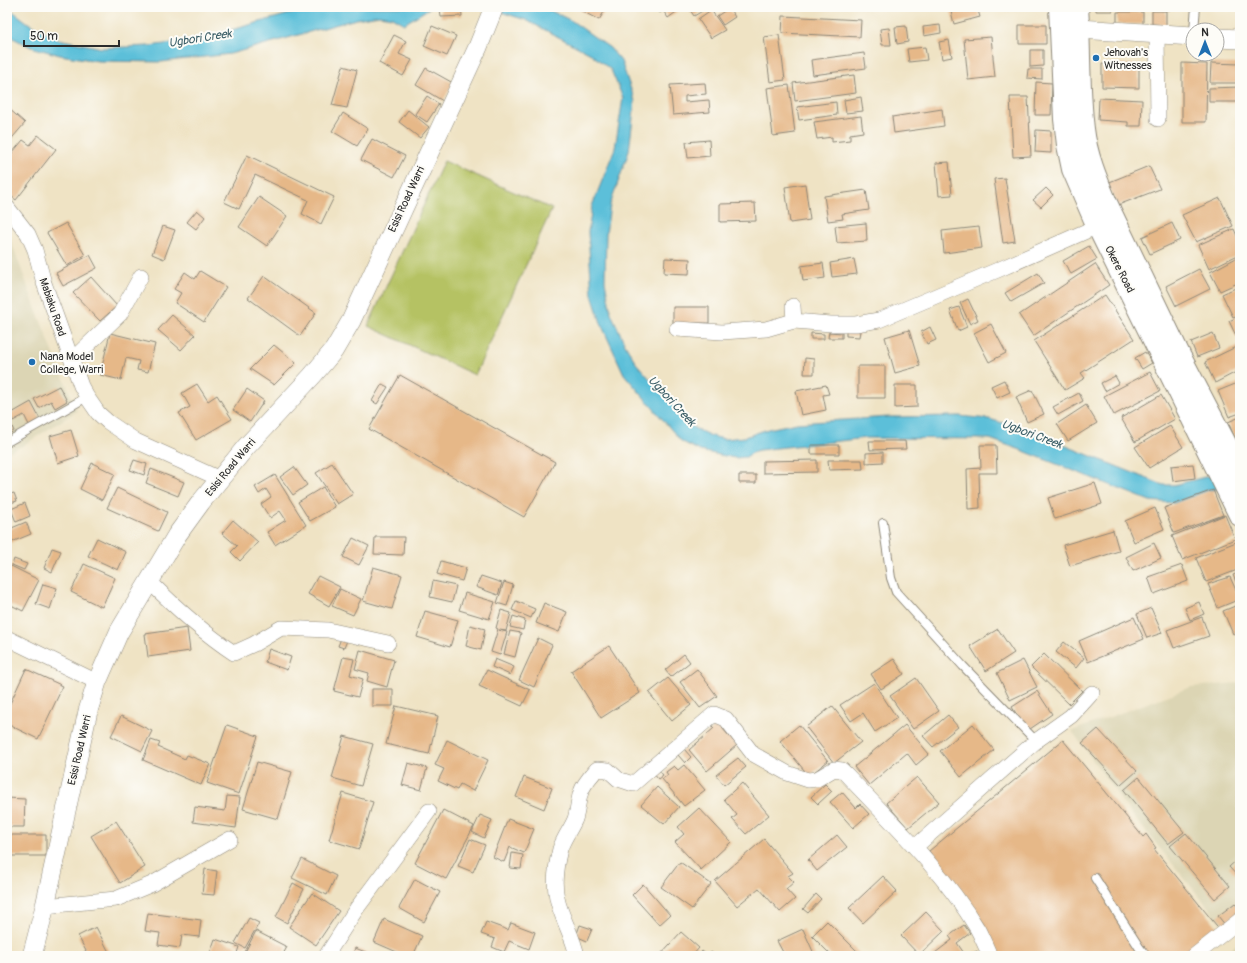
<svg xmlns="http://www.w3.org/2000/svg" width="1247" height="963" font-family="Pangolin,sans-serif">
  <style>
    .built { fill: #dcd5b4 }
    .green { fill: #b5c264; stroke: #707648 }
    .water { fill: #5bbfd9; stroke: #437582 }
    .building { fill: #e6b888 }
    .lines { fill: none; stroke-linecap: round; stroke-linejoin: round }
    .service-casing { stroke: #8d8778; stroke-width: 10 }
    .minor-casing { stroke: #8d8778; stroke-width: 16 }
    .tertiary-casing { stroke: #8d8778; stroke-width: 20 }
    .secondary-casing { stroke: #8d8778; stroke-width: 24 }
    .service { stroke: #fff; stroke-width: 8 }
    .minor { stroke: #fff; stroke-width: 15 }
    .tertiary { stroke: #fff; stroke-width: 19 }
    .secondary { stroke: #fff; stroke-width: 22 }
    .poi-dot { fill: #1f6fb2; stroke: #fdfcf7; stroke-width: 1.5 }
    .labels { text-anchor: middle; stroke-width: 4; stroke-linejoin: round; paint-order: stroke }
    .poi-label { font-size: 11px; fill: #2b2b2b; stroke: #fdfcf7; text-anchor: start }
    .street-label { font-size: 11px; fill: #2b2b2b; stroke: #fdfcf7 }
    .water-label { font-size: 12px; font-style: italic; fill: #3c5f68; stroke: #fdfcf7 }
  </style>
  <rect width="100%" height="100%" fill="#fdfcf7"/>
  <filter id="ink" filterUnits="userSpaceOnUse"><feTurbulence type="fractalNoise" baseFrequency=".025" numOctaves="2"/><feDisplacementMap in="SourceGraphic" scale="8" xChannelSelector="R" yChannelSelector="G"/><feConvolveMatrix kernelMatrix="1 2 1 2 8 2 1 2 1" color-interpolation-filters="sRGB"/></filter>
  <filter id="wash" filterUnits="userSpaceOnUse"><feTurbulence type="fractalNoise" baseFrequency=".012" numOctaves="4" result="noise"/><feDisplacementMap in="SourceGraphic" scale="16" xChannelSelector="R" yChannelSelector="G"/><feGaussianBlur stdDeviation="0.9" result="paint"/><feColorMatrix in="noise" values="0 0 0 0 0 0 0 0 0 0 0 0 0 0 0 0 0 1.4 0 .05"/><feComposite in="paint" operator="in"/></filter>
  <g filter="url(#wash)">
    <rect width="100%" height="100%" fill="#efe3c4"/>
    <!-- built -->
    <path class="built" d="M7,230L37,312L77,411L22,446L7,453Z
      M1240,683V919L1227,930L1129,811L1072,731L1191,687Z
      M1240,941V956H1224Z"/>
    <!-- green -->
    <path class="green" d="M444,161L552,209L475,375L368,326Z"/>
    <!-- water -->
    <path class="water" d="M7,7L31,25L58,39L102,48L149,46L195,40L289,14L322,7H431L404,24L392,17L379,15L356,19L230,54L161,62L98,61L60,55L31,47L7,35Z
      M485,7H543L572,21L610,48L621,61L635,101L629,151L610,205L606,234L605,281L611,313L624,342L636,363L678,411L694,428L711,436L724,439L745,437L768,429L797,423L889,417L959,416L989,419L1024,429L1163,485H1174L1240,468V486L1209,490L1174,503L1150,501L1021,450L990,439L866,438L759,450L755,451L746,457L735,458L700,451L681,441L624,374L602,326L592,295L588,232L592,206L615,148L623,98L611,70L591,54L526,20Z"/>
    <g id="blocks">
      <!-- building -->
      <path class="building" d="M440,7H461L462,16L441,17Z
        M581,7H607L599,20L580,10Z
        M655,7H667L660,13Z
        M671,7H677L679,10L668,18L664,12Z
        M688,7H709L694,16Z
        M950,7H977L980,17L954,24Z
        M1096,7H1113V11H1096Z
        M1150,7H1170V10L1150,9Z
        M729,8L735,17L723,25L717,16Z
        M711,10L725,30L711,38L698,19Z
        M1152,11H1166V25L1152,24Z
        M1117,12H1143V24H1117Z
        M783,16L861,20L860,37L782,33Z
        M940,25L941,33L924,36L923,27Z
        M1019,25H1046V44H1019Z
        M432,26L456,36L447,56L424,46Z
        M906,26L908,42L897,44L895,27Z
        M889,28L891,45H882L880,29Z
        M394,35L406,41L399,54L412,60L403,76L379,63Z
        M779,35L785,80L770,82L764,37Z
        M991,37L995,77L968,80L964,39Z
        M949,40L952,57L942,59L939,42Z
        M925,47L927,60L909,62L907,49Z
        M1030,50H1043V66L1030,67Z
        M864,53L866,68L813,75L811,60Z
        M1182,63L1207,64L1206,122H1182Z
        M1211,63L1240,64V83H1210Z
        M1102,64H1139V88L1102,87Z
        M343,66L357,70L347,108L332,105Z
        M426,68L453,83L443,101L416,85Z
        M1028,69H1042V79L1027,78Z
        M854,75L856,93L795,101L793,83Z
        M1036,82L1052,83L1051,115H1035Z
        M705,83L706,94L685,96V102L709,100L710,112L673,115L670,85Z
        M789,85L795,133L773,136L767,88Z
        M1240,87V102H1209V88Z
        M427,96L439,104L427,122L415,114Z
        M861,97L863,111L846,113L844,100Z
        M1010,97H1028L1031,156L1013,157Z
        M1099,98L1142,100L1141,126H1128V122L1098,120Z
        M836,102L837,115L799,120L797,107Z
        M7,107L25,123L7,144Z
        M942,109L944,126L894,133L892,117Z
        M408,110L429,127L420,138L399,122Z
        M343,113L368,129L357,146L332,131Z
        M861,116L863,132L850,134V140L832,142V137L817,139L814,122Z
        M1036,130L1051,131V153L1035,152Z
        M38,135L56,149L16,200L7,193V159L23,140L30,145Z
        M372,139L405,156L394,177L361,160Z
        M709,140L710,156L688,158L686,142Z
        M247,155L334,197L321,224L302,214L308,200L255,175L239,209L224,202Z
        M949,162L952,195L939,196L936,163Z
        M1149,166L1160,189L1118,205L1107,183Z
        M1005,178L1015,241L1003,243L994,179Z
        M805,184L810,220L790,223L785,187Z
        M1046,188L1053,195L1041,207L1033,200Z
        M866,190L869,210L842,214L843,219L828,221L824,196Z
        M259,197L287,216L267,246L239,227Z
        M1220,198L1233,226L1196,242L1182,215Z
        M755,203L756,221L720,222V204Z
        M197,210L205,217L196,229L187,222Z
        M66,223L85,255L67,266L47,233Z
        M866,223L867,241L837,243L835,226Z
        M1172,223L1180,240L1150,254L1142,237Z
        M163,226L175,230L164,259L152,254Z
        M979,227L982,248L944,253L942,231Z
        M1234,229L1240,243V254L1209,269L1198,245Z
        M1089,246L1097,259L1071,274L1063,261Z
        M90,255L97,268L63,286L56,273Z
        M1240,256V282L1220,291L1210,272Z
        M665,258L690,259L689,274L664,273Z
        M854,259L857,274L832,277L830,263Z
        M823,263L825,278L803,281L801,266Z
        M1095,264L1109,285L1033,336L1019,315Z
        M1199,269L1210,289L1176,306L1166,286Z
        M200,271L226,287L204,322L175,303L181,293L174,289L185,272L195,279Z
        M1038,273L1044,283L1011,302L1005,293Z
        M264,276L316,313L300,336L248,298Z
        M91,277L117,306L100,321L73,293Z
        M1240,286V314L1233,317L1222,294Z
        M1105,295L1134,339L1081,373L1085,378L1065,390L1034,341Z
        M968,299L978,320L970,324L960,303Z
        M673,307H709V323H673Z
        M959,307L967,327L958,331L950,310Z
        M172,315L195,335L181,350L158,330Z
        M1240,316V341L1239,342L1229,321Z
        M991,324L1006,353L989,362L974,333Z
        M930,327L936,340L927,344L921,332Z
        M909,330L920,366L895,373L885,337Z
        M846,331H860L859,337L846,336Z
        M829,332L842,333V338H828Z
        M110,333L155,344L148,372L137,370L139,361L126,358L121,380L100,375Z
        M811,333L824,334V339H811Z
        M1213,333L1219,348L1197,357L1191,342Z
        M274,345L296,363L274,385L250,369Z
        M1240,345V370L1215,383L1205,362Z
        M1145,352L1152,363L1142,369L1135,358Z
        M805,358L814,359V374H804Z
        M858,366H885V398H858Z
        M1150,372L1160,391L1114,415L1104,396Z
        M400,375L555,462L524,517L369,429Z
        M1115,376L1119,383L1105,391L1101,383Z
        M1004,380L1010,392L997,398L991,386Z
        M1240,382V413L1229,417L1218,391Z
        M197,384L208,401L217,395L232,419L196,440L179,413L190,407L182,393Z
        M382,384L388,387L377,404L372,401Z
        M826,385L829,394L823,395L826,410L801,415L796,391Z
        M895,385H917V407L895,408Z
        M59,386L67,401L55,408L51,401L39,408L34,399Z
        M247,389L264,401L250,422L233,410Z
        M1032,390L1044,414L1027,422L1016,397Z
        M1079,393L1083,401L1058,415L1053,407Z
        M1161,395L1175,419L1135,442L1121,418Z
        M31,402L41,421L30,427L24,415L13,421L10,414Z
        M1086,405L1097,423L1068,441L1057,424Z
        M7,416L14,431L7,435Z
        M1240,417V441L1237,443L1228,422Z
        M1170,426L1183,447L1149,468L1135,447Z
        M71,430L79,456L58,463L50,436Z
        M869,441H905L906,449L870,450Z
        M811,445H839V454H811Z
        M980,445H996L997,473H979L980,508L968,509L967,469L981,468Z
        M883,452V462L866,463V453Z
        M134,460L147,464L144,475L130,470Z
        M817,460V472L763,473V461Z
        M828,460H862L863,469L829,470Z
        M92,463L115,474L102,500L80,489Z
        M332,463L353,494L337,504L316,473Z
        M1193,464L1195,478L1173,481L1171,466Z
        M294,467L307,485L293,495L280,477Z
        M151,469L184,482L178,496L146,483Z
        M275,475L306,525L275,545L267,532L286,520L280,511L270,518L261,504L271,497L266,489L259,494L255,487Z
        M739,475H756V483H739Z
        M1095,483L1102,504L1055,519L1048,498Z
        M323,487L335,507L310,521L298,502Z
        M117,488L167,512L158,531L107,508Z
        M1213,490L1223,515L1174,533L1164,508Z
        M14,493L17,501L7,504V495Z
        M25,503L30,516L16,522L11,509Z
        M1155,508L1164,529L1134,542L1125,521Z
        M1225,515L1235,539L1182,560L1172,536Z
        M233,520L258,542L240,561L231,552L237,546L222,533Z
        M26,522L31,534L7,544V530Z
        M1113,530L1119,551L1070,566L1063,545Z
        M375,537H404L403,555L374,554Z
        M97,538L126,552L118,570L88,556Z
        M353,538L369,546L359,565L343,557Z
        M1236,542L1240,550V569L1206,582L1196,558Z
        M1154,543L1161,558L1133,571L1126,557Z
        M52,548L61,551L52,572L44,568Z
        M14,559L27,564L24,570L12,565Z
        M441,561L466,568L462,581L437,574Z
        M7,564L39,580L23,611L7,603Z
        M84,564L115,578L102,607L71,592Z
        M1182,565L1188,581L1154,594L1148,577Z
        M373,567L402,575L392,609L363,601Z
        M1240,572V592L1233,575Z
        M318,576L340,587L329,606L308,594Z
        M481,576L502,583L498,595L476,587Z
        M1230,577L1240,599L1218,608L1208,584Z
        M433,581L456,586L452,602L430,597Z
        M504,582L513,585L507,606L497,603Z
        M43,584L57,588L50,609L36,604Z
        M340,589L361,599L353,615L332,606Z
        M465,593L495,602L489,619L459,610Z
        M516,601L535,609L531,618L512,610Z
        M1199,602L1204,614L1190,620L1185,608Z
        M544,603L567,612L559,632L536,623Z
        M1240,604V631L1233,634L1223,611Z
        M1151,608L1162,633L1147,638L1137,614Z
        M501,610L511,613L506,631L499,630L507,632L500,655L491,652L498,629L496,628Z
        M425,611L458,620L450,647L417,637Z
        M513,616L525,620L523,630L510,627Z
        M1134,617L1144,639L1088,662L1079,641Z
        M1202,617L1209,636L1174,648L1167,630Z
        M470,625L485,629L481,650L466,646Z
        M187,628L190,651L148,657L145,634Z
        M998,629L1014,653L986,671L970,646Z
        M510,631L521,633L515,657L504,654Z
        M342,636L348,638L344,648L338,646Z
        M538,638L552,645L534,687L519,680Z
        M1064,642L1084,658L1076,668L1056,652Z
        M609,646L640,693L601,718L571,671Z
        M269,649L291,657L287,670L265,662Z
        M360,650L394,660L387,687L367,681L369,673L355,669Z
        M684,654L690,662L671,677L665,670Z
        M1044,654L1082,691L1069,704L1031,667Z
        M343,657L354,659L350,675L363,679L358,697L334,691Z
        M495,659L514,667L510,675L492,667Z
        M894,659L904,674L881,689L871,674Z
        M1023,660L1037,687L1010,700L997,673Z
        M26,669L63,686L38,739L7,724V710Z
        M697,669L717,696L700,708L680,682Z
        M487,670L530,690L522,706L479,686Z
        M668,678L691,705L672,721L649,693Z
        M916,678L939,711L913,729L890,696Z
        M874,683L897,718L875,732L863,713L851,721L840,705Z
        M372,689H393V706H372Z
        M1037,691L1052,714L1027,731L1012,707Z
        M396,706L438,716L429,754L386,744Z
        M832,706L861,742L834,763L806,727Z
        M948,715L958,727L933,747L923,736Z
        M121,716L152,731L142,751L111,736Z
        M719,718L725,726L722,728L737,745L707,771L689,750L714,728L711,725Z
        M973,724L994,750L961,777L940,751Z
        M227,725L258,736L239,794L207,783Z
        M799,725L828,761L809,776L780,741Z
        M905,725L929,754L916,765L907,753L869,785L854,767Z
        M1098,729L1137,771L1121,785L1082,743Z
        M344,736L373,744L361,786L332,778Z
        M151,740L160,743L158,747L185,759L187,755L210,764L201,785L143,760Z
        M447,740L488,760L473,791L460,784L457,790L438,781L444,769L435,765Z
        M1063,740L1143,837L1146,834L1156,848L1154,849L1221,931L1185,955L1186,956H998L987,932L929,851Z
        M684,749L691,757L685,763L678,755Z
        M738,758L746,767L724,785L716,775Z
        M257,762L292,772L278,819L243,809Z
        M408,763L427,768L421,790L402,785Z
        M684,765L705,790L684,806L662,779L668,775L666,772L674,766L678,770Z
        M658,769L663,775L658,779L653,773Z
        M524,777L552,788L544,809L516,797Z
        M917,777L939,802L908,828L886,803Z
        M1139,777L1184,832L1168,844L1124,790Z
        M742,783L769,815L746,834L732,819L737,815L724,799Z
        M825,784L832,791L818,804L811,797Z
        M657,787L679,807L664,824L641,805Z
        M842,792L856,808L860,804L869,814L853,828L830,802Z
        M343,793L373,802L359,849L329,840Z
        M227,796L240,797L236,828L193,822L195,807L225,811Z
        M7,798L25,799L24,827H7Z
        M699,808L731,842L701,870L675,842L684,834L678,827Z
        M443,810L474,826L446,879L415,863Z
        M480,815L492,820L484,838L472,832Z
        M508,819L534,829L524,853L510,847L504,862L493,857Z
        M116,821L145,867L120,883L91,836Z
        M1186,833L1230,886L1215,899L1170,846Z
        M8,835H46V856H8Z
        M837,835L847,847L817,871L808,860Z
        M470,839L485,845L473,872L458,866Z
        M764,839L793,873L788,876L794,882L786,889L795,899L780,912L759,888L737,906L715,881Z
        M512,853L523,855L521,869L510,868Z
        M1240,857V879L1229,867Z
        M302,859L336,876L327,895L292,878Z
        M680,862L711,884L692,909L661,887Z
        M205,869L217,871L214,895L202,894Z
        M883,876L897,891L863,923L849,908Z
        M415,879L440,892L424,922L399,908Z
        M293,883L304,889L287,923L276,917Z
        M643,884L670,915L659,925L632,895Z
        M312,893L339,911L316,945L289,927Z
        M816,894L821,899L808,913L803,909Z
        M1235,903L1240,910V915L1226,926L1218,916Z
        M926,912L944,931L919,955L901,936Z
        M148,913L201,920L199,937L182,935L180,948L158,945L160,933L145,931Z
        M249,918L259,923L245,948L235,943Z
        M384,919L422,936L413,956H406L374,942Z
        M827,921L859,953L857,956H832L812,936Z
        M486,922L508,930L511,923L535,932L529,949L509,941L504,952L492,947L495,939L481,934Z
        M580,925L592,929L587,941L576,936Z
        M964,925L970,933L957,943L966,956H931L952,940L949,936Z
        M96,927L111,956H78V955L86,951L78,936Z
        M803,929L815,956H785L777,941Z
        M256,931L287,947L282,956H253L245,952Z
        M681,932L699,948L692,956H659Z
        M215,939L239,947L236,956H209Z
        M355,948L376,956H352Z
        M702,951L708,956L711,952L716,956H698Z
        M977,951L979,956H971L970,954Z"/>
    </g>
  </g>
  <g filter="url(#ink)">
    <use href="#blocks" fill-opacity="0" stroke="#8d8778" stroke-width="1"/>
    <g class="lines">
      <!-- service casing -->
      <g class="service-casing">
        <path id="service" d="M1194,30L1196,7
          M7,442L87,397
          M883,523L891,578L896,592L963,666L1036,741
          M1095,878L1139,947L1146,956"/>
      </g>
      <!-- minor casing -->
      <g class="minor-casing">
        <path id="minor" d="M1157,34L1158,119
          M7,207L28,234L35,250L44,283L81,386L87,397L98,413L108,422L136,441L220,479
          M793,306L794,321L831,324H856L879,320L1000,269L1098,226
          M677,329L722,332L766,329L794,321
          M72,360L120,314L141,276
          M149,581C176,608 202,632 234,653L254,644L281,628L328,630L388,643
          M7,638L97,682
          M915,847L1036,741L1071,716L1092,693
          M45,906L116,899L152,884L230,839
          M326,956L357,908L429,811
          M577,956C573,935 561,918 557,898C553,882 556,865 560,849C564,837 571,829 575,819C578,810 578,800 581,792C584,783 591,776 597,769L608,770L618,779L633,784L714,714L726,719L753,754L787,773L808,780L817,779L834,769L842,770L845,773C891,822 942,870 977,928C982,937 986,947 990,956
          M1194,956L1240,920"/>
      </g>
      <!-- tertiary casing -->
      <g class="tertiary-casing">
        <path id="tertiary" d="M1079,29L1193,36
          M1217,38L1240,39
          M32,956L45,906L88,711L97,682L119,632L177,535L201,502L246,447L312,376L334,350L351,321L478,47L494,7"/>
      </g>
      <!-- secondary casing -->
      <g class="secondary-casing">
        <path id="secondary" d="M1060,7L1065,119L1068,145L1073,169L1096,222L1240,515
          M1077,7C1080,48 1078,89 1083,129C1086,155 1096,179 1106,203L1180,357L1240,472"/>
      </g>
      <!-- service -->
      <use href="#service" class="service"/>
      <!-- minor -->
      <use href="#minor" class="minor"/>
      <!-- tertiary -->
      <use href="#tertiary" class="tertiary"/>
      <!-- secondary -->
      <use href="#secondary" class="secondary"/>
    </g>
  </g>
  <!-- markers -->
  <g class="poi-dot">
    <circle cx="1096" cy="58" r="4"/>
    <circle cx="32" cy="362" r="4"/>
  </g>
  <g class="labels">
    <!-- poi labels -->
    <g class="poi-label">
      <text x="1104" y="56">Jehovah's<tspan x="1104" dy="13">Witnesses</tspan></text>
      <text x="40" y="360">Nana Model<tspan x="40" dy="13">College, Warri</tspan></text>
    </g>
    <!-- street labels -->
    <g class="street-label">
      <text transform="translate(406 199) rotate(-65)" y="4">Esisi Road Warri</text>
      <text transform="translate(1120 269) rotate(63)" y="4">Okere Road</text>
      <text transform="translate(53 307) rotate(71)" y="4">Mabiaku Road</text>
      <text transform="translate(230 467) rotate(-50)" y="4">Esisi Road Warri</text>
      <text transform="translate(79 750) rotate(-77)" y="4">Esisi Road Warri</text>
    </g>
    <!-- water labels -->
    <g class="water-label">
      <text transform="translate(200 38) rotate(-9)" y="4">Ugbori Creek</text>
      <text transform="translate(672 401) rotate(47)" y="4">Ugbori Creek</text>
      <text transform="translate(1032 434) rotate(20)" y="4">Ugbori Creek</text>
    </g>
  </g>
  <!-- margin -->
  <rect width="1247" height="963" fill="none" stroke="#fdfcf7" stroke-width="24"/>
  <!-- north arrow -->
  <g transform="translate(1205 42)"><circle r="19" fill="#fdfcf7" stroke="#a9a8a5"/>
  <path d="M0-3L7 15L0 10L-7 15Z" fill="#1f6fb2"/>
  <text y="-6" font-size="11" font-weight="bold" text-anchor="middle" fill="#2b2b2b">N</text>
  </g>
  <!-- scale -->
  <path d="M24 40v6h95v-6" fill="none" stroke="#2b2b2b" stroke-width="2"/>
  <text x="30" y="40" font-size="12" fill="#2b2b2b" stroke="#fdfcf7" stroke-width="3" paint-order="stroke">50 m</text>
</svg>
